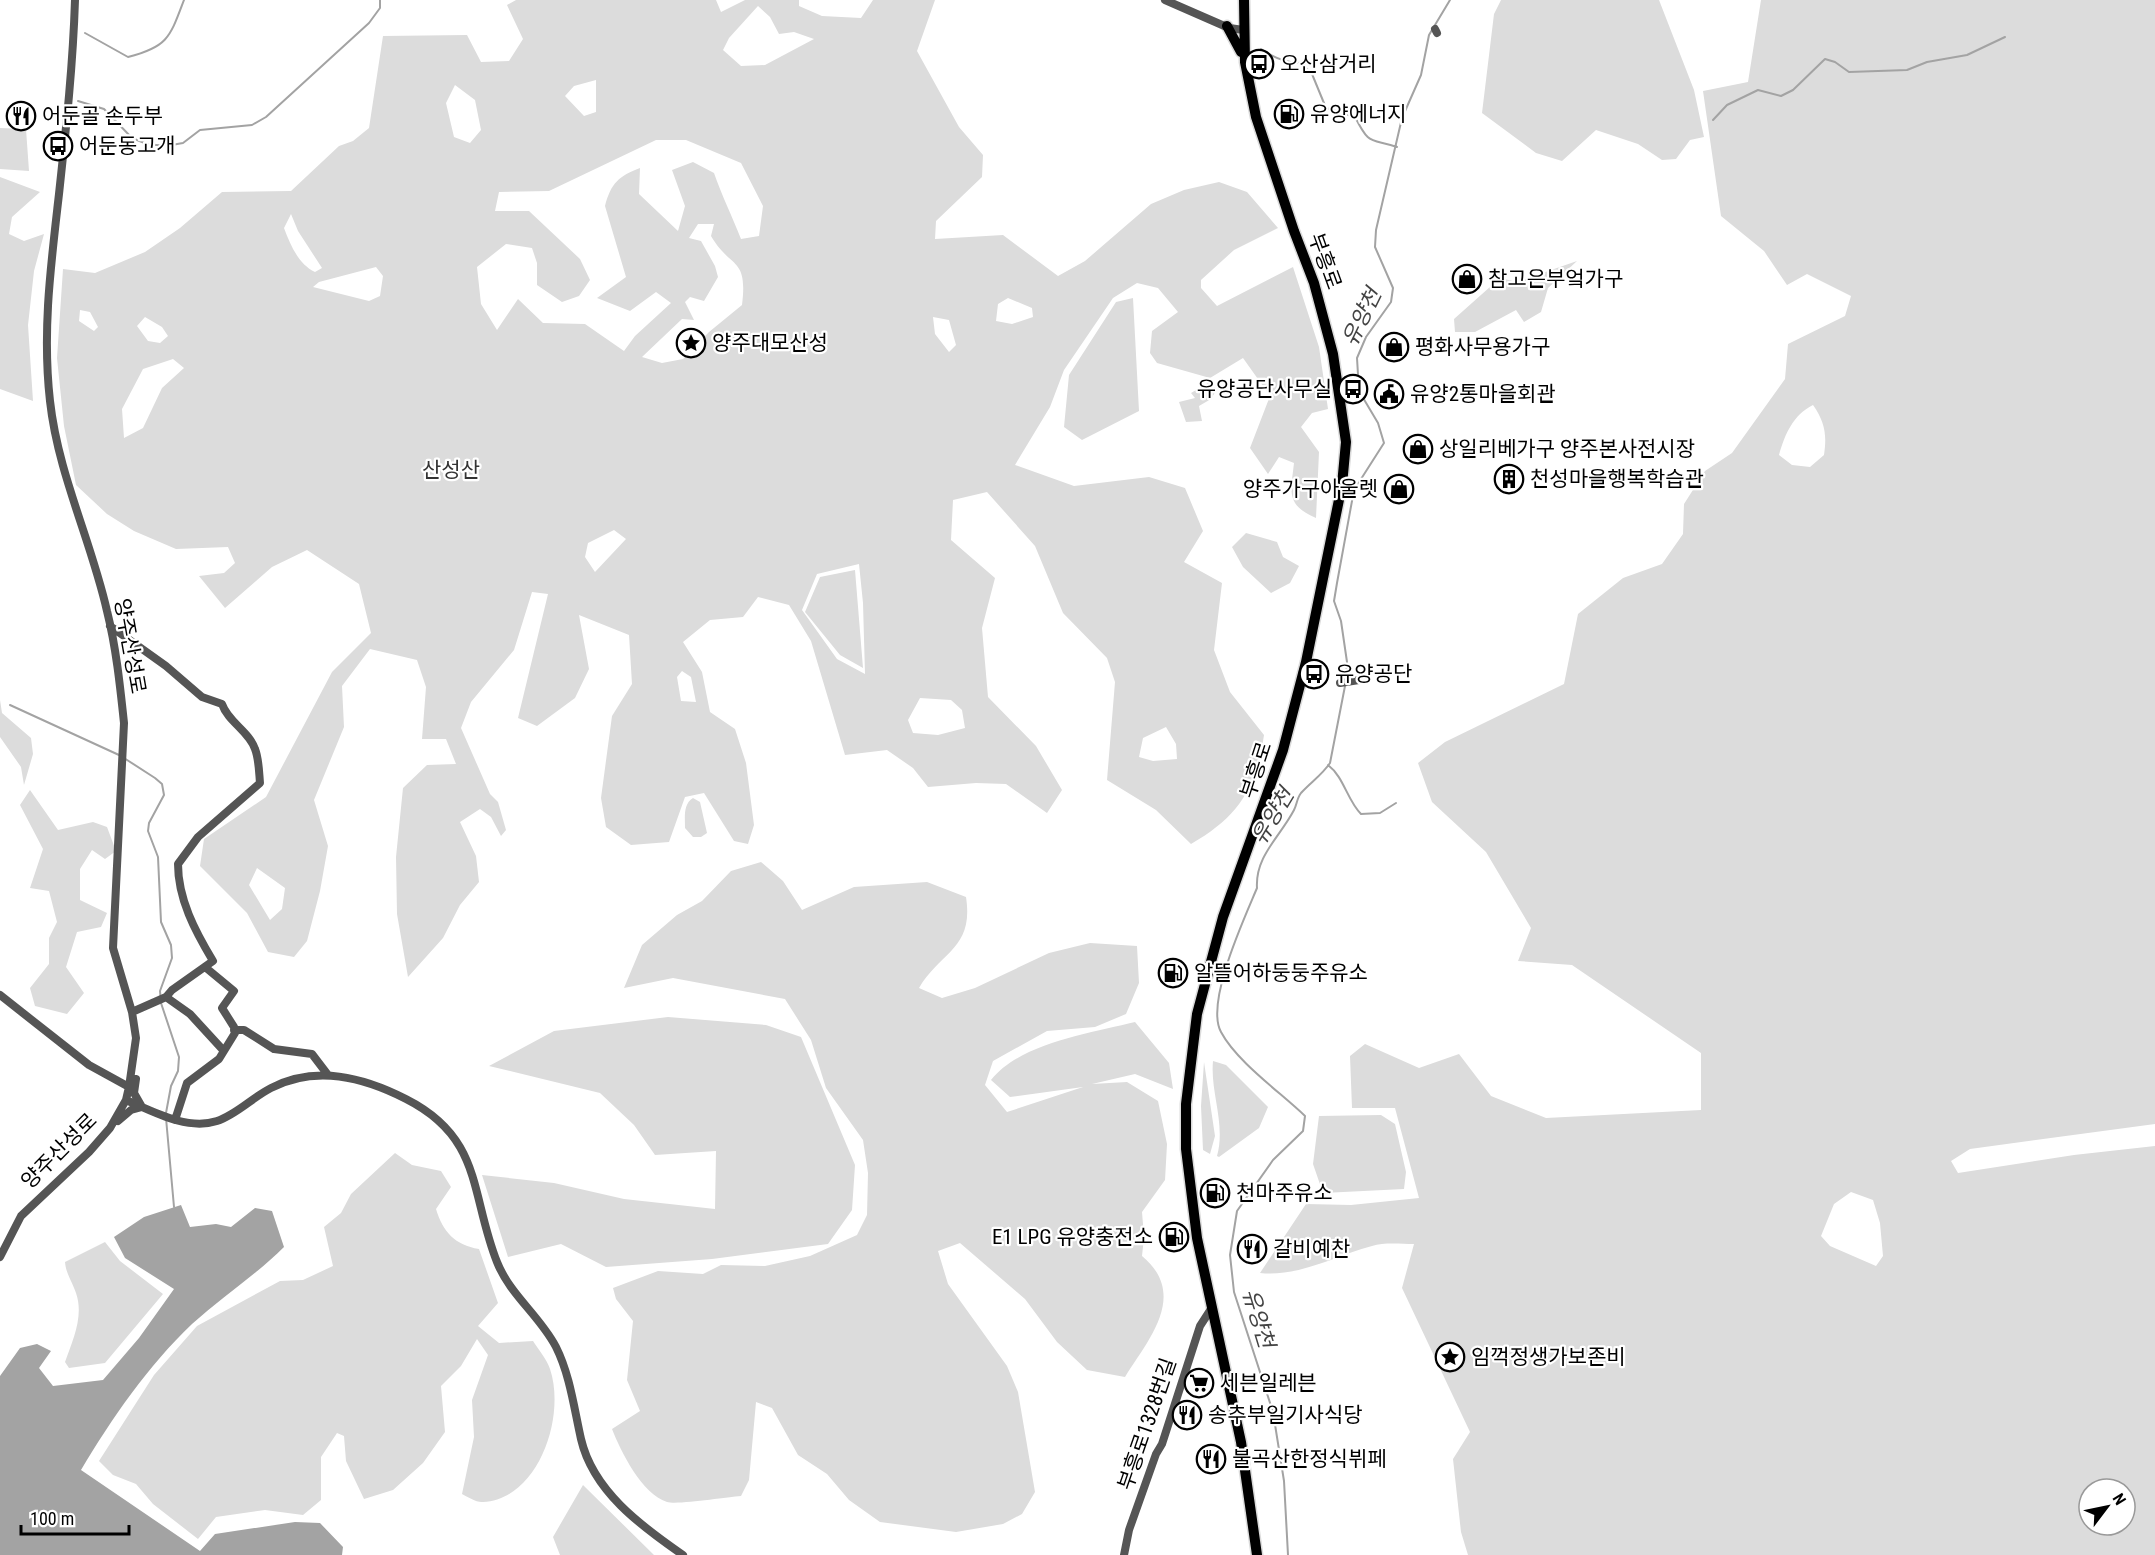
<svg xmlns="http://www.w3.org/2000/svg" width="2155" height="1555" font-family="'Roboto Condensed','Noto Sans KR',sans-serif">
  <style>
    .green { fill: #dcdcdc; fill-rule: evenodd }
    .water { fill: #a3a3a3 }
    .lines { fill: none; stroke-linecap: round; stroke-linejoin: round }
    .stream { stroke: #a3a3a3; stroke-width: 2 }
    .major-casing { stroke: #dbdbdb; stroke-width: 13 }
    .minor { stroke: #555; stroke-width: 8 }
    .major { stroke: #000; stroke-width: 10 }
    .labels { text-anchor: middle; stroke-width: 4.5; stroke-linejoin: round; paint-order: stroke }
    .poi-label { font-size: 21px; fill: #000; stroke: #fff; text-anchor: start }
    .street-label { font-size: 21px; fill: #000; stroke: #fff }
    .park-label { font-size: 21px; fill: #333; stroke: #fff }
    .water-label { font-size: 22px; font-style: italic; fill: #444; stroke: #fff }
  </style>
  <rect width="100%" height="100%" fill="#fff"/>
  <!-- green -->
  <path class="green" d="M516,0H716L721,12L745,0H799V6L822,16L861,18L873,0H935L917,51L959,127L983,155L982,177L936,221L935,239L1003,235L1058,276L1085,261L1151,204L1184,190L1219,182L1247,192L1278,228L1234,250L1201,280V288L1217,306L1293,267L1319,347L1328,409L1312,413L1301,427L1319,452L1316,518C1285,505 1291,491 1294,463L1279,457L1268,474L1250,448L1270,396L1243,358L1210,378L1157,363L1150,353L1152,331L1178,312L1158,288L1137,283L1113,298L1064,370L1050,407L1015,465L1074,486L1149,477L1185,488L1203,531L1184,562L1222,583L1214,650L1230,692L1264,735C1256,789 1238,817 1191,844L1156,810L1107,780L1115,682L1107,658L1063,613L1035,546L987,492L953,500L951,540L995,578L982,628L988,697L1036,746L1062,790L1047,813L1006,784L976,783L928,787L913,768L887,750L845,755L811,641L789,605L758,597L743,617L710,620L683,642L702,672L710,712L735,729L746,763L754,825L748,844L734,841L704,793L685,797L669,842L631,845L606,827L601,798L612,716L632,684L629,635L579,615L589,669L575,698L537,726L518,718L548,594L532,592L514,650L471,702L461,728L490,794L498,802L506,830L501,836L491,817L480,809L460,822L476,856L479,882L460,905L443,938L408,977L397,914L396,857L403,788L427,765L456,764L446,739H422L426,687L417,660L370,649L342,686L344,727L314,800L328,846L320,891L307,941L294,957L268,952L247,913L200,866L204,839L266,797L332,672L371,633L359,584L307,550L272,567L225,608L199,576L224,573L235,563L228,547L176,549L134,531L107,514L76,485L64,426L57,358L63,269L95,273L145,252L180,228L222,192L291,191L339,146L353,141L369,128L383,36L467,35L481,62L509,61L523,39L507,5ZM758,6L770,17L779,34L794,32L814,39L765,65L741,66L723,50L729,38ZM596,80V112L584,116L565,96L574,86ZM455,85L475,100L481,130L470,143L454,137L446,103ZM656,140H686L741,163L763,206L759,236L741,239C732,216 722,196 714,173L693,162L672,170L685,206L678,231L639,194L640,168C619,176 611,183 605,206L626,277L597,298L630,311L656,292L671,303L635,336L624,351L585,324L543,323L518,299L497,330L481,304L477,267L506,244L532,248L537,263V285L562,302L579,296L590,280L580,259L529,211H495L499,192L549,191ZM291,214L298,231L322,268L315,272C298,264 290,244 284,228ZM698,224H714L711,236C731,270 748,256 742,305L709,332L683,359L662,363L642,357L682,319L694,320L685,302L690,297L704,301L718,277L715,266L701,241L689,238ZM376,267L383,276L380,296L369,301L313,287L319,282ZM1008,298L1032,308L1033,317L1012,324L996,321L998,304ZM80,310L90,312L98,327L94,331L79,321ZM145,317L162,327L168,336L160,343L148,341L137,326ZM933,317L949,320L956,345L949,352L935,334ZM173,359L184,368L162,388L143,428L124,438L122,409L143,369ZM614,530L626,539L595,572L585,557L588,543ZM859,564L863,603L865,674L837,659L802,610L817,574ZM682,671L691,677L696,702L681,701L677,677ZM920,698L951,700L962,710L965,728L938,735L913,733L908,720ZM1166,727L1176,744L1177,759L1153,761L1139,757L1143,738ZM257,868L285,888L282,909L270,920L249,885Z
    M1501,0H1659L1694,90L1704,137L1690,140L1676,159L1662,160L1638,144L1596,130L1562,161L1536,153L1482,113L1494,14Z
    M1761,0H2155V1124L1970,1149L1951,1161L1958,1173L2074,1155L2155,1146V1555H1468L1461,1532L1453,1459L1470,1432L1402,1288L1414,1244C1401,1244 1384,1242 1372,1246C1335,1256 1299,1277 1260,1273L1306,1204L1351,1205L1419,1198L1395,1108H1352L1350,1056L1365,1044L1419,1068L1459,1054L1491,1096L1546,1118L1701,1110V1053L1572,965L1518,961L1531,928L1486,852L1432,802L1418,763L1445,742L1564,684L1578,614L1623,578L1662,564L1683,534L1684,504L1705,471L1732,453L1785,379L1788,344L1845,316L1851,296L1807,274L1787,285L1764,251L1721,216L1703,91L1748,82ZM1813,405C1825,422 1827,435 1824,455L1810,467L1792,465L1779,455C1785,434 1793,415 1813,405ZM1851,1192L1873,1200L1880,1223L1883,1256L1876,1266L1830,1246L1821,1236L1834,1204ZM2089,1489H2125V1525H2089Z
    M0,128L26,129L29,171L0,169Z
    M0,177L40,192L12,217L9,234L24,241L44,234L34,271L28,325L33,401L0,389Z
    M1577,261L1548,288L1541,312L1524,322L1516,310L1475,332H1455L1454,319L1500,278L1517,282Z
    M1133,298L1139,411L1082,440L1064,427L1069,375L1116,302Z
    M1208,383L1217,389L1211,399L1199,406L1202,421L1186,422L1179,402L1195,398L1191,393Z
    M1246,533L1277,542L1283,557L1299,566L1290,583L1271,593L1243,567L1232,547Z
    M855,570L863,668L840,655L805,612L820,577Z
    M0,700L2,713L31,738L33,754L24,785L21,767L0,737Z
    M30,790L58,830L93,822L107,827L116,851L105,859L92,850L80,869V900L107,913L101,927L77,932L66,967L84,993L67,1014L35,1006L30,988L49,964V938L57,922L49,891L30,888L43,849L20,805Z
    M693,798L700,802L707,833L701,837H693L685,828C685,817 683,804 693,798Z
    M761,862L783,881L802,910L854,887L927,882L966,897C974,949 941,951 919,988L942,998L975,988L1049,953L1090,943L1137,946L1139,983L1126,1014L1095,1027L1047,1031L993,1061L985,1085L1007,1112L1083,1087L1010,1097L991,1080C1020,1043 1091,1033 1135,1022L1169,1063L1173,1089L1135,1074L1092,1084L1127,1082L1158,1101L1167,1144L1165,1180L1142,1212L1144,1237L1142,1256C1189,1295 1148,1340 1125,1377L1087,1370L1057,1342L1025,1299L960,1243L938,1251L948,1284L1007,1366L1018,1392L1035,1492L1022,1514L1003,1524L956,1532L880,1522L849,1500L827,1474L798,1455L772,1408L756,1402L749,1480L741,1496C726,1497 678,1505 667,1502C642,1494 621,1452 612,1429L640,1411L627,1380L633,1321L616,1299L613,1288L658,1271L703,1274L721,1265L765,1266L810,1256L857,1235L867,1215L868,1173L863,1140L826,1088L811,1040L785,999L673,978L624,988L642,945L677,915L702,901L731,871Z
    M668,1017L766,1025L801,1037L855,1165L852,1210L828,1244L712,1259L606,1267L561,1244L508,1257L482,1175L554,1183L624,1199L715,1209L716,1151L655,1155L634,1125L600,1093L489,1066L554,1031Z
    M1213,1061L1226,1065L1268,1107L1259,1128L1219,1157L1217,1156C1226,1124 1210,1092 1213,1061Z
    M1204,1062L1215,1136L1210,1154L1203,1150L1201,1106Z
    M1381,1115L1395,1124L1406,1172L1404,1189L1323,1193L1313,1164L1319,1116Z
    M395,1153L412,1165L441,1171L451,1187L436,1209C443,1232 455,1245 479,1249L498,1303L478,1326L499,1343L533,1341C539,1350 547,1360 550,1369C566,1416 539,1499 483,1502C477,1503 468,1497 462,1494L474,1437L472,1400L488,1355L477,1339L461,1366L441,1386L445,1432L423,1463L393,1490L364,1499L346,1461L344,1436L337,1433L321,1457V1500L303,1515L265,1510L216,1517L198,1539L153,1504L136,1484L113,1475L99,1461L154,1375L197,1326L280,1281L303,1280L333,1266L324,1227L341,1213L351,1194Z
    M105,1242L120,1261L163,1294L105,1363L69,1368L65,1362C73,1340 84,1316 76,1293C72,1281 66,1274 65,1262Z
    M583,1485L654,1555H560L553,1537Z"/>
  <!-- water -->
  <path class="water" d="M181,1205L190,1227L216,1224L231,1227L255,1208L272,1211L284,1247C256,1275 222,1297 192,1324C148,1366 112,1418 81,1470L200,1551L215,1534L295,1522L320,1523L343,1547L342,1555H0V1376L20,1348L37,1344L51,1351L39,1368L53,1386L103,1380L139,1338L174,1289L125,1258L114,1237L144,1217Z"/>
  <g class="lines">
    <!-- stream -->
    <path class="stream" d="M85,33L128,57C168,47 170,37 184,0
      M1261,49C1274,58 1286,63 1301,63L1312,74L1326,108L1355,117C1370,146 1369,138 1397,147
      M78,101L104,109L132,138L147,144L166,146L183,143L200,130L252,125L266,117L369,23L380,8V0
      M1713,120L1727,105L1758,90L1781,96L1793,90L1825,59L1835,62L1849,72L1907,70L1927,62L1967,55L2005,37
      M1346,680L1347,662L1341,621L1334,601L1337,583L1354,490L1384,443L1378,423L1359,391L1357,358L1366,337L1391,302L1393,288L1375,247L1376,230L1402,118L1421,75L1429,35L1450,0
      M10,705L119,755
      M124,758L155,778L162,784L164,795L149,823L148,831L158,857L161,922L171,945L172,958L160,991L161,1003L179,1057L178,1071L171,1086L166,1113
      M1328,765C1344,777 1347,800 1361,814L1380,813L1396,803
      M166,1118L174,1207
      M1288,1555L1284,1481L1273,1412L1234,1292L1230,1255L1237,1211L1273,1160L1303,1131L1305,1116C1280,1092 1237,1062 1221,1032C1205,1003 1244,919 1257,888C1255,856 1280,837 1294,810C1297,804 1297,798 1301,793C1311,782 1322,775 1330,763L1345,686"/>
    <!-- major casing -->
    <g class="major-casing">
      <path id="major" d="M1244,0L1245,62L1256,117L1294,231L1314,283L1333,354L1346,442L1342,485L1306,662L1283,750L1223,917L1197,1014L1186,1104V1149L1197,1238L1241,1442L1257,1555
        M1227,26L1241,52"/>
    </g>
    <!-- minor -->
    <path class="minor" d="M1165,0L1229,28L1244,30
      M1435,29L1437,33
      M110,626L166,666L202,697L222,704C228,722 249,731 255,749C259,759 259,772 260,783L198,837L178,864C178,899 195,931 213,961L172,990L166,997L132,1012
      M1340,683L1359,680
      M0,995L89,1065L129,1087
      M166,997L190,1014L223,1050
      M234,1030H244L274,1049L312,1054L328,1075
      M126,1100C152,1111 187,1131 217,1121C236,1115 253,1097 271,1088C316,1065 363,1077 406,1099C483,1138 470,1194 497,1262C510,1295 540,1316 556,1347C570,1375 574,1408 581,1439C593,1491 641,1526 683,1555
      M175,1120L187,1083L219,1059L235,1033L234,1027L222,1008L234,991L205,967
      M118,1121L131,1110L142,1107L134,1093L136,1079
      M0,1257L21,1216L89,1152L110,1128L126,1100L129,1087L136,1038L132,1012L113,948L124,723C120,685 116,647 107,611C91,540 58,474 50,401C42,331 51,264 59,194C66,129 73,65 75,0
      M1124,1555L1129,1530L1156,1454L1162,1444L1200,1326L1211,1309"/>
    <!-- major -->
    <use href="#major" class="major"/>
  </g>
  <!-- icons -->
  <defs>
    <g id="bus-ring" transform="scale(1.5)"><circle r="9.5" fill="#fff" stroke="#000" stroke-width="1.5"/><path d="M-5-6H5V4H4V6H2V4H-2V6H-4V4H-5ZM-3.5-4V0h7V-4ZM-3.5 1.2v1.5H-2V1.2ZM2 1.2v1.5H3.5V1.2Z" fill="#000"/></g>
    <g id="fuel-ring" transform="scale(1.5)"><circle r="9.5" fill="#fff" stroke="#000" stroke-width="1.5"/><path d="M-5.5-6h7V0h2V4h1.3V-2.5L3-4.5l.8-.8L6-3V5H2.5V1h-1V6h-7ZM-4.2-4.7v3.2H.2V-4.7Z" fill="#000"/></g>
    <g id="restaurant-ring" transform="scale(1.5)"><circle r="9.5" fill="#fff" stroke="#000" stroke-width="1.5"/><path d="M-5-6h1v4h1v-4h1v4h1v-4h1v5L-1.5 .5V6h-2V.5L-5-1ZM5-6V6H3V1.5H1.5Q1.5-4 5-6Z" fill="#000"/></g>
    <g id="shop-ring" transform="scale(1.5)"><circle r="9.5" fill="#fff" stroke="#000" stroke-width="1.5"/><path d="M-5-2.5h2.3a2.7 3.5 0 0 1 5.4 0H5L5.5 6h-11ZM-1.5-2.5h3a1.5 2.3 0 0 0-3 0Z" fill="#000"/></g>
    <g id="sight-ring" transform="scale(1.5)"><circle r="9.5" fill="#fff" stroke="#000" stroke-width="1.5"/><path d="M0-6L1.8-2.2L6-1.7L2.9 1.2L3.7 5.4L0 3.3L-3.7 5.4L-2.9 1.2L-6-1.7L-1.8-2.2Z" fill="#000"/></g>
    <g id="civic-ring" transform="scale(1.5)"><circle r="9.5" fill="#fff" stroke="#000" stroke-width="1.5"/><path d="M-.6-6.5H3V-4.5H.6V-3L4-1V1h2V6H-6V1h2V-1L-.6-3ZM-1.2 2.5V6h2.4V2.5Z" fill="#000"/></g>
    <g id="building-ring" transform="scale(1.5)"><circle r="9.5" fill="#fff" stroke="#000" stroke-width="1.5"/><path d="M-4-6H4V6H1V3H-1V6H-4ZM-2.5-4.3h1.7v1.8h-1.7ZM.8-4.3h1.7v1.8H.8ZM-2.5-1h1.7V.8h-1.7ZM.8-1h1.7V.8H.8Z" fill="#000"/></g>
    <g id="supermarket-ring" transform="scale(1.5)"><circle r="9.5" fill="#fff" stroke="#000" stroke-width="1.5"/><path d="M-6-5.5h2.5l.6 2H6L4.5 2H-2.5L-4.4-4H-6ZM-1.5 3.2a1.3 1.3 0 1 0 .1 0ZM3 3.2a1.3 1.3 0 1 0 .1 0Z" fill="#000"/></g>
  </defs>
  <g fill-rule="evenodd">
    <use href="#bus-ring" x="1259" y="64"/>
    <use href="#fuel-ring" x="1289" y="114"/>
    <use href="#restaurant-ring" x="21" y="116"/>
    <use href="#bus-ring" x="58" y="146"/>
    <use href="#shop-ring" x="1467" y="279"/>
    <use href="#sight-ring" x="691" y="343"/>
    <use href="#shop-ring" x="1394" y="347"/>
    <use href="#bus-ring" x="1353" y="389"/>
    <use href="#civic-ring" x="1389" y="394"/>
    <use href="#shop-ring" x="1418" y="449"/>
    <use href="#building-ring" x="1509" y="479"/>
    <use href="#shop-ring" x="1399" y="489"/>
    <use href="#bus-ring" x="1314" y="674"/>
    <use href="#fuel-ring" x="1173" y="973"/>
    <use href="#fuel-ring" x="1215" y="1193"/>
    <use href="#fuel-ring" x="1174" y="1237"/>
    <use href="#restaurant-ring" x="1252" y="1249"/>
    <use href="#sight-ring" x="1450" y="1357"/>
    <use href="#supermarket-ring" x="1199" y="1383"/>
    <use href="#restaurant-ring" x="1187" y="1415"/>
    <use href="#restaurant-ring" x="1211" y="1459"/>
  </g>
  <g class="labels">
    <!-- poi labels -->
    <g class="poi-label">
      <text x="1280" y="71">오산삼거리</text>
      <text x="1310" y="121">유양에너지</text>
      <text x="42" y="123">어둔골 손두부</text>
      <text x="79" y="153">어둔동고개</text>
      <text x="1488" y="286">참고은부엌가구</text>
      <text x="712" y="350">양주대모산성</text>
      <text x="1415" y="354">평화사무용가구</text>
      <text x="1332" y="396" text-anchor="end">유양공단사무실</text>
      <text x="1410" y="401">유양2통마을회관</text>
      <text x="1439" y="456">상일리베가구 양주본사전시장</text>
      <text x="1530" y="486">천성마을행복학습관</text>
      <text x="1378" y="496" text-anchor="end">양주가구아울렛</text>
      <text x="1335" y="681">유양공단</text>
      <text x="1194" y="980">알뜰어하둥둥주유소</text>
      <text x="1236" y="1200">천마주유소</text>
      <text x="1153" y="1244" text-anchor="end">E1 LPG 유양충전소</text>
      <text x="1273" y="1256">갈비예찬</text>
      <text x="1471" y="1364">임꺽정생가보존비</text>
      <text x="1220" y="1390">세븐일레븐</text>
      <text x="1208" y="1422">송추부일기사식당</text>
      <text x="1232" y="1466">불곡산한정식뷔페</text>
    </g>
    <!-- street labels -->
    <g class="street-label">
      <text transform="translate(1325 261) rotate(70)" y="7">부흥로</text>
      <text transform="translate(130 646) rotate(80)" y="7">양주산성로</text>
      <text transform="translate(1256 770) rotate(-72)" y="7">부흥로</text>
      <text transform="translate(59 1151) rotate(-45)" y="7">양주산성로</text>
      <text transform="translate(1147 1424) rotate(-71)" y="7">부흥로1328번길</text>
    </g>
    <!-- park labels -->
    <g class="park-label">
      <text x="451" y="477">산성산</text>
    </g>
    <!-- water labels -->
    <g class="water-label">
      <text transform="translate(1361 317) rotate(-64)" y="8">유양천</text>
      <text transform="translate(1272 816) rotate(-59)" y="8">유양천</text>
      <text transform="translate(1259 1318) rotate(73)" y="8">유양천</text>
    </g>
  </g>
  <!-- north arrow -->
  <g transform="translate(2107 1507) rotate(58)"><circle r="28" fill="#ffffff" stroke="#999999" stroke-width="1.5"/>
  <path d="M0-4.5L10 22L0 15L-10 22Z" fill="#000000"/>
  <text y="-9" font-size="16" font-weight="bold" text-anchor="middle" fill="#000000">N</text>
  </g>
  <!-- scale -->
  <path d="M21 1525v9h108v-9" fill="none" stroke="#000000" stroke-width="3"/>
  <text x="30" y="1525" font-size="18" fill="#000000" stroke="#ffffff" stroke-width="4.5" paint-order="stroke">100 m</text>
</svg>
